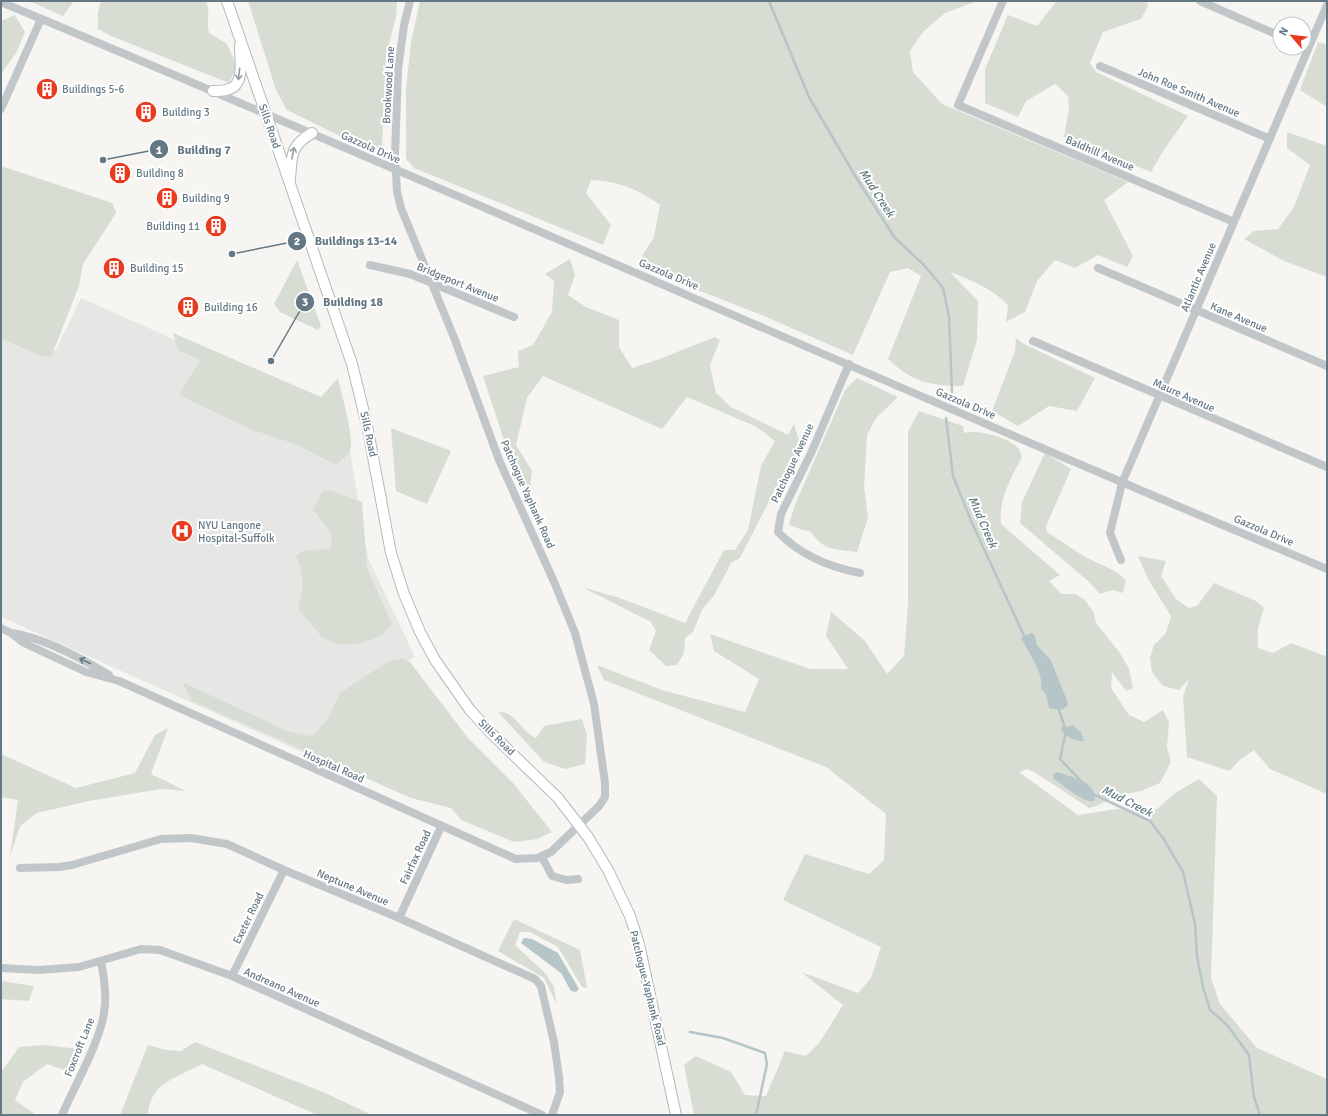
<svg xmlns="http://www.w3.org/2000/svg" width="1328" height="1116" font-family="Signika,sans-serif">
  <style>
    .built { fill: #e6e7e5 }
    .green { fill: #d7ddd3; fill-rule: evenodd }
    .water { fill: #b6c5c7 }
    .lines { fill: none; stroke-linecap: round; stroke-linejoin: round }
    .stream { stroke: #b6c5c7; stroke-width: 2.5 }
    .major-casing { stroke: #b4b9bc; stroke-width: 12 }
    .minor { stroke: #c1c6c8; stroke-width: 8 }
    .major { stroke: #fff; stroke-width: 10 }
    .oneway { stroke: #92a0a9 }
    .oneway2 { stroke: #647884 }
    .labels { text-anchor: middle; stroke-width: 4; stroke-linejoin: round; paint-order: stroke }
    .street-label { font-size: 11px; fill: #647884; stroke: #fff }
    .poi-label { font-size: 11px; fill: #647884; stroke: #fff; text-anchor: start }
    .water-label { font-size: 12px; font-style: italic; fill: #5f7b80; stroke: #fff }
    .leader { fill: none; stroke: #647884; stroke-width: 1.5 }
    .callout-dot { fill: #647884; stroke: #fff; stroke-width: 1.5 }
    .mark-label { font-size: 12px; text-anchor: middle; font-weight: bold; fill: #fff }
    .callout-label { font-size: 12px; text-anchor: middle; font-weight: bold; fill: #647884; stroke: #fff; stroke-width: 4; stroke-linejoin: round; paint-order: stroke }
  </style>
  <rect width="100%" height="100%" fill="#f6f5f2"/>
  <!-- built -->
  <path class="built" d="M81,298L344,415L368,558L415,657L344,695L313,757L1,617V332L43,351L56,350Z"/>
  <!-- green -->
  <path class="green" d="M29,1H74L63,16Z
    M101,1H206C211,13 206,19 209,33L227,44L237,66L229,83L111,36L98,29V13Z
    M248,1H397L396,17L386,55L382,145L378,149L360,146L287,110L276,90Z
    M420,1H977L945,13L923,32L910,51L913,72L942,104L1128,182L1104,200L1133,256L1127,267L1098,255L1075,268L1055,260L1037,281L1025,312L1006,322L1008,305C993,289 971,280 950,272L978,301L977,340L963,386C931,386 912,382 888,359L921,276L908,268L890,272L853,355L764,316L649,271L642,256L654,237L660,205C638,189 618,181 591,180L586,193L611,225L603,245L414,168L406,159V89L411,43Z
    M1057,1H1147L1148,6L1141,19L1103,32L1090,63L1096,72L1188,116L1163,151L1151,172L1064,137L1069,109L1068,96L1055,84L1026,101L1018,117L985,103V69L1008,15L1037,26Z
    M15,15L25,32L16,53L1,74V21Z
    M1318,42L1327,45V107L1300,90Z
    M1287,132L1327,146V277L1284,261L1244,239L1254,231L1278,229L1294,207L1310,165L1287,148Z
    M1,166L112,203L116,213L83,264L79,286L51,357L40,356L1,338Z
    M570,259L575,275L568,295L586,307L619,320V347L632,368L657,360L715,337L720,340L710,365L716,393L731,407L788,435L794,424L801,447L780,480L740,558L731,563L715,594L702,610L693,632L685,638L684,653L677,665L666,666L649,650L656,631L651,622L582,587L620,598L685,623L724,550H735L748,530L761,466L775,441L757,427L687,397L662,429L543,376L527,398L516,445L532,471L530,490L519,486L483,376L519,367L518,351L533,345L552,312L554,281L545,274Z
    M297,260L321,326L318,330L280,312L274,304Z
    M173,333L321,397L338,378C341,394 355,437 350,451C348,456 341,460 337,464L332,463L295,444L250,429L179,395L200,360L178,350Z
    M1016,338L1024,344L1095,378L1077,411L1049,406L1018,426L992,411L1015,351Z
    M857,378L898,397L876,418L867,435L864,487L868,518L857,552C834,549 824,551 810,531L803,530L789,525L794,507L845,390Z
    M919,411L963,426L964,433C977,429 1009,437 1018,448C1020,450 1021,454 1022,457C1011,478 998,501 1001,524L1060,575L1049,581L1061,594H1075L1084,599L1094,613L1096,623L1120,653L1129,669L1133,688L1126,691L1112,672L1111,688L1129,715L1144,722L1163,710L1169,722L1167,747L1171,762L1160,783L1141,791L1115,796L1099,805L1089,808L1036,773L1027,769L1019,772L1078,815L1117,809L1156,810L1175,793L1199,779L1217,796L1211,978L1220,1004L1257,1048L1327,1079V1115H694L684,1065L696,1056L731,1072L745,1095L766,1096L785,1051L806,1056L820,1042L843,1005L801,972L858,993L871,978L881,947L783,900L805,854L869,874L884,860L886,814L826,767L604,680L597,665L662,690L745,712L759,679L714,651L710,634L810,669H848L826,636L831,612L865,641L887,674L904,656L908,604V432ZM1035,635L1037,645L1051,660L1067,700L1049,708L1045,693L1041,689C1043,671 1029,654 1021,638Z
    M391,428L451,451L427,504L396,491Z
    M1045,453L1071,469L1046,526L1047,532L1085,557L1115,571L1126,580L1123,593L1113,590L1100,594L1088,581L1020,523L1022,502Z
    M330,490L362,502L367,568L392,624L381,636L362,643L340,645L322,637L299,610C298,602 302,596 302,588C304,576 300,566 296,556L304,551L331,548L332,534L313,510L322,492Z
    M1138,556L1166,561L1161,576L1176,599L1189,608L1197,606L1214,583L1256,601L1264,608L1258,628V648L1273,653L1291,643L1325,656L1327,654V794L1270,769L1254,750L1241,759L1229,771L1187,757L1183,696L1189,679L1179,690L1163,686L1152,672L1150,657L1154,645L1166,633L1171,616L1148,579Z
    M403,658L410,662L468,738L513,783L552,832L537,839L514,842L461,820L451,808L411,798L192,701L182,682L287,731L309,736L315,734L328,718L340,693L389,661Z
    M498,712C515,710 522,733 536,738L544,726L582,719L587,735L585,764L565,769L544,762Z
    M168,728L151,774L186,791L161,789L89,801L37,813L20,826L10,857L18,800L1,797V754L76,788L135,773L155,735Z
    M514,919L580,950L587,988L582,987L558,947L530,932H520L515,945L546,974L554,987L557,1005L544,978L498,951Z
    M1,981L34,986L29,1001L1,999Z
    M195,1042L323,1092L372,1115H317L202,1064C177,1078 150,1082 148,1115H120L148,1045L166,1050L181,1051Z
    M43,1045L80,1049L72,1073L47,1064L23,1082L15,1100L36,1115H1V1069L3,1070L19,1047Z"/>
  <!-- water -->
  <path class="water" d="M1031,633L1035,635L1037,645L1051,660L1067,700L1068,705L1062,710L1049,708L1045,693L1041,689C1043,671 1029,654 1021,638Z
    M1072,725L1081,732L1084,741C1077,742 1065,737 1061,730V727H1069Z
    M1058,772C1071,777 1100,783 1094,801C1084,804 1062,784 1053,778V774Z
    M524,938L532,939L558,953L579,989L576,992L571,991L561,973L521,943Z"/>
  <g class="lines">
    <!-- stream -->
    <path class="stream" d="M769,1L809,97L857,179L895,238L924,265L943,288L949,317L952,392
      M946,418L953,476L972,523L1025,638
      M1058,707L1066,731L1060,759L1083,783
      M1093,794L1150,821L1163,838L1183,872L1195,924L1197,956L1203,987L1210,1010L1227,1025L1249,1055L1254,1097L1260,1115
      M690,1032L723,1038L765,1053L767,1064L756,1115"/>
    <!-- major casing -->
    <g class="major-casing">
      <path id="major" d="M227,1L352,364L367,425L391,553L404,594L420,632L435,660L470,710L492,734L558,798L588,837L608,870L630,916L639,944L676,1115
        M213,91C218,91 224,91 229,89C245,85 240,59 240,46
        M290,179C292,155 290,146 312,133"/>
    </g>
    <!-- minor -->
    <path class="minor" d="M1003,1L958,105L1234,222
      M1200,1L1280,36
      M1,2C445,187 883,383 1327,569
      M1100,66L1270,139
      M1,109L41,19
      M370,265L410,274L514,317
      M1098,268L1327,366
      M1033,341L1327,467
      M849,364L812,451L781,514L778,532C800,555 829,567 860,573
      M1121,560L1110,533L1122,483L1327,5
      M1,628L11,633L24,643L86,672L119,681L516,859L537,858L551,852L599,806L605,797V783L594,704L575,633L555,584L499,460L455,340L401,208L397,192L395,155L398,69L404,25L410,1
      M12,633C44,638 81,658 109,675
      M542,857L552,876L566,880L578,879
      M20,868L59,867L72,865L161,839L191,838L227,844L284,870L399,918L535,979L541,986L543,995L554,1042L559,1077L560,1092L552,1115
      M399,918L441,827
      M1,968L39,970L79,967L141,949L160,950L232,976L542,1115
      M232,976L284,870
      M62,1115C74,1087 100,1042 104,1013C107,996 104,978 101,961"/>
    <!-- major -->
    <use href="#major" class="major"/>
  </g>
  <!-- one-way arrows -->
  <defs><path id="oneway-shaft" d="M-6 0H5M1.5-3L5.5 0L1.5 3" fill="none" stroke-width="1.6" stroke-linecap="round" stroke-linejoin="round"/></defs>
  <g class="oneway">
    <use href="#oneway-shaft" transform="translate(239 74) rotate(97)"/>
    <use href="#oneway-shaft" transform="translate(293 153) rotate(-79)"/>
  </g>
  <use class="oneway2" href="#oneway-shaft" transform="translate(85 661) rotate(-155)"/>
  <!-- icons -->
  <defs>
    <g id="building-disc" transform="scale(1.15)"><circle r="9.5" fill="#e73c20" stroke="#fff"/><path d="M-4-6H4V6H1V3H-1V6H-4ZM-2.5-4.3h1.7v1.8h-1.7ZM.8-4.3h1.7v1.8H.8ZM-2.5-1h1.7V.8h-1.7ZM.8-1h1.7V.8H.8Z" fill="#fff"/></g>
    <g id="hospital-disc" transform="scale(1.15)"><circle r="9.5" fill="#e73c20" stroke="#fff"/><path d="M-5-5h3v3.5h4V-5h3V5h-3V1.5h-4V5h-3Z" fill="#fff"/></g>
  </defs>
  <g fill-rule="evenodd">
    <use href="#building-disc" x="47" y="89"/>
    <use href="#building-disc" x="146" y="112"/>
    <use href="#building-disc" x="120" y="173"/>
    <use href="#building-disc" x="167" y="198"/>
    <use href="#building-disc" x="216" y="226"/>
    <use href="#building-disc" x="114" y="268"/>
    <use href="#building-disc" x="188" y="307"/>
    <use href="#hospital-disc" x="182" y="531"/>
  </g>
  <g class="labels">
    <!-- street labels -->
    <g class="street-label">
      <text transform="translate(388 85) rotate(-87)" y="4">Brookwood Lane</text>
      <text transform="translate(1189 92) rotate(23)" y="4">John Roe Smith Avenue</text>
      <text transform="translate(270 126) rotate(71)" y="4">Sills Road</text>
      <text transform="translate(371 147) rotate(24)" y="4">Gazzola Drive</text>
      <text transform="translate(1100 153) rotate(23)" y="4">Baldhill Avenue</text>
      <text transform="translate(669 274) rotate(23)" y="4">Gazzola Drive</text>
      <text transform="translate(1198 277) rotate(-67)" y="4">Atlantic Avenue</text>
      <text transform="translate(458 282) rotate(22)" y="4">Bridgeport Avenue</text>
      <text transform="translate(1239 317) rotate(23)" y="4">Kane Avenue</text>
      <text transform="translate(1184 395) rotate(24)" y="4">Maure Avenue</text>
      <text transform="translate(966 403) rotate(23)" y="4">Gazzola Drive</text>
      <text transform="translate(369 434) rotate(78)" y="4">Sills Road</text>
      <text transform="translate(792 463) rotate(-65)" y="4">Patchogue Avenue</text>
      <text transform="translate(528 494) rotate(66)" y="4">Patchogue Yaphank Road</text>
      <text transform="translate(1264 530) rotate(23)" y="4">Gazzola Drive</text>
      <text transform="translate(497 737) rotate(45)" y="4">Sills Road</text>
      <text transform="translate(334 766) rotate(24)" y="4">Hospital Road</text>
      <text transform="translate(415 857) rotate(-65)" y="4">Fairfax Road</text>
      <text transform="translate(353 887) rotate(23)" y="4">Neptune Avenue</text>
      <text transform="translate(248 918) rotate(-64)" y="4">Exeter Road</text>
      <text transform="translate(282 987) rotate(24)" y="4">Andreano Avenue</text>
      <text transform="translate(648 988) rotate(76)" y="4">Patchogue-Yaphank Road</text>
      <text transform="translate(79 1047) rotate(-68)" y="4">Foxcroft Lane</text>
    </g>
    <!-- poi labels -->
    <g class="poi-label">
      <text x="62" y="93">Buildings 5-6</text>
      <text x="162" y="116">Building 3</text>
      <text x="136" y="177">Building 8</text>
      <text x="182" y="202">Building 9</text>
      <text x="200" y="230" text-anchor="end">Building 11</text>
      <text x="130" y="272">Building 15</text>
      <text x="204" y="311">Building 16</text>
      <text x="198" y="529">NYU Langone<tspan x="198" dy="13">Hospital-Suffolk</tspan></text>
    </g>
    <!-- water labels -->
    <g class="water-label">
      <text transform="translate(877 193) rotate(57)" y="4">Mud Creek</text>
      <text transform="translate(983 522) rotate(66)" y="4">Mud Creek</text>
      <text transform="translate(1127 801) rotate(27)" y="4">Mud Creek</text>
    </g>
  </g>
  <!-- callouts -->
  <path class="leader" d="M103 160L159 149M232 254L297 241M271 361L305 302"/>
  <g class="callout-dot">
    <circle cx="103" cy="160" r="4"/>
    <circle cx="232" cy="254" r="4"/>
    <circle cx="271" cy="361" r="4"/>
    <circle cx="159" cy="149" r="10"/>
    <circle cx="297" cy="241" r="10"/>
    <circle cx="305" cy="302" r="10"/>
  </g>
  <g class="mark-label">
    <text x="159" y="154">1</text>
    <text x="297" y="245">2</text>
    <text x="305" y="306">3</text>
  </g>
  <g class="callout-label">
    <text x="204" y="154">Building 7</text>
    <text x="356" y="245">Buildings 13-14</text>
    <text x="353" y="306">Building 18</text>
  </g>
  <!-- border -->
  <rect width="1328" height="1116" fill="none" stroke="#647884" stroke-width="4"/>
  <!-- north arrow -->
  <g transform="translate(1292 36) rotate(298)"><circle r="19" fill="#ffffff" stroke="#c1c9ce"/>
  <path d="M0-3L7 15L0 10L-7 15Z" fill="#e73c20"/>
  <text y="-6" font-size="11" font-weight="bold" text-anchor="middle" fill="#647884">N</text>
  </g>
</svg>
